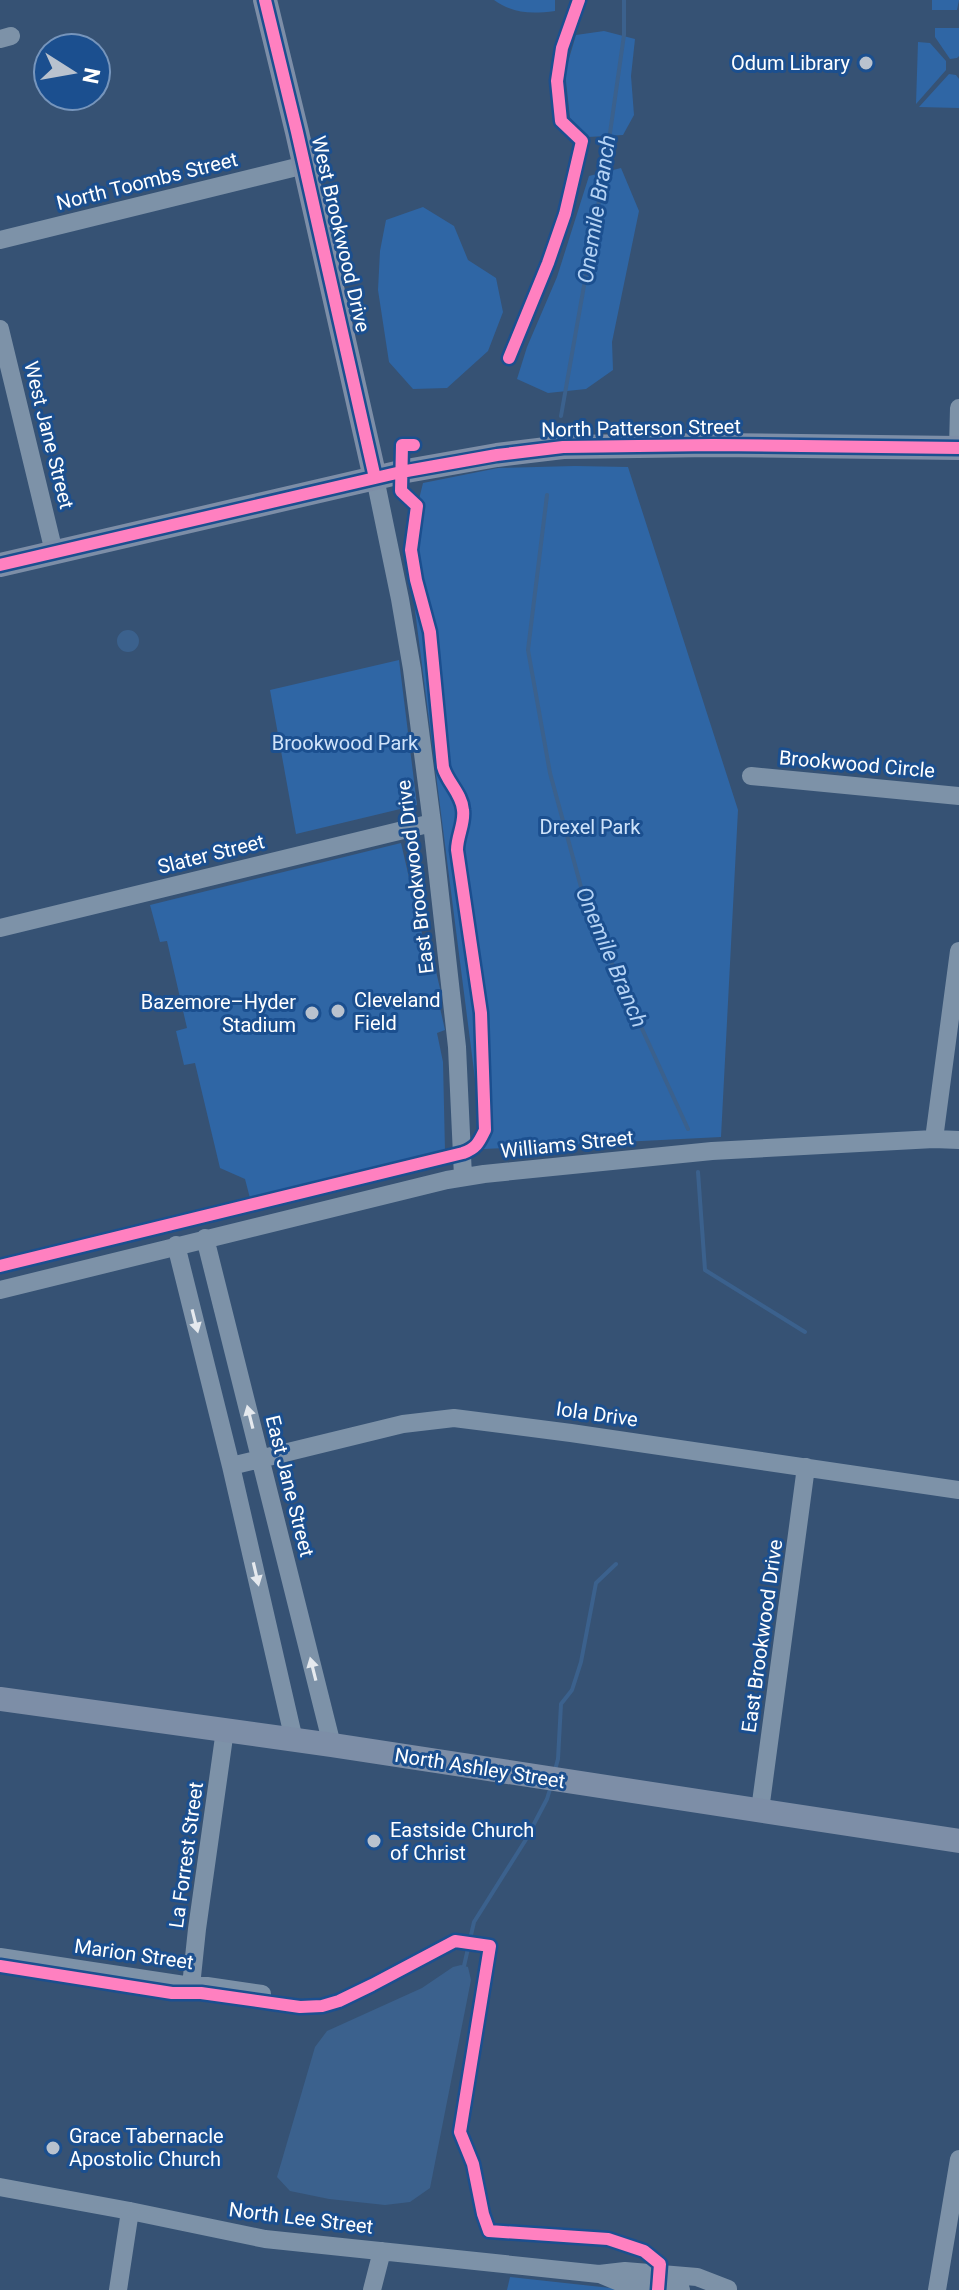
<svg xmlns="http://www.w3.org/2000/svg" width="959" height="2290" font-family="Roboto,sans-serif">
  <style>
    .green { fill: #2f66a5 }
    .water { fill: #3b618d }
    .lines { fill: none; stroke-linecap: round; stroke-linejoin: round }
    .stream { stroke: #3b618d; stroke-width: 4 }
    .minor { stroke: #7d92a8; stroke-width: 18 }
    .major { stroke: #7d8ea7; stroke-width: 24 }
    .cycleway-casing { stroke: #1b4f8f; stroke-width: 17 }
    .cycleway { stroke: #ff80c0; stroke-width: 12 }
    .oneway { fill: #e5e9ee }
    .poi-dot { fill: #b9c2ce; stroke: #1b4f8f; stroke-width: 3 }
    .labels { text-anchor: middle; stroke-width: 6; stroke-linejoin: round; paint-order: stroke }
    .poi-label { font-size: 20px; fill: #fff; stroke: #1b4f8f; text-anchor: start }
    .street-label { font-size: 20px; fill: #fff; stroke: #1b4f8f }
    .park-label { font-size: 20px; fill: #cfe3fa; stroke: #1b4f8f }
    .water-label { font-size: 22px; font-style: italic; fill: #b5d3f5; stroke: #1b4f8f }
  </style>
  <rect width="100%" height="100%" fill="#365274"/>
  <!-- green -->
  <path class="green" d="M494,0H555V11C531,14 514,14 494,0Z
    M932,0H959L957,10H932Z
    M935,28H959V56L957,58L950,59L935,37Z
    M604,31L635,39L631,76L634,115L623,135L588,137L570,118L565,72L576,35Z
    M918,42L930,43L946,61V70L916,104Z
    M949,74L956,75L959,79V108L919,107Z
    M621,168L639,211L612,342L613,370L586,389L548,393L517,379L527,347L557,277L589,176Z
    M423,207L454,226L468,260L496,278L503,312L488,351L447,388L413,389L389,362L378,290L380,251L386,220Z
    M575,466L628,467L738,810L721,1137L484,1149L407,548L423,483L498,468Z
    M399,660L417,805L296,834L270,690Z
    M401,843L430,968L435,967L442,997L438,999L445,1030L437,1033L443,1062L445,1151L251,1202L245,1179L220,1168L195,1063L184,1065L176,1031L187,1028L167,941L160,942L150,905Z
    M510,2277L629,2290H507Z"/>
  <!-- water -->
  <path class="water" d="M117 641a11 11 0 1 1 22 0a11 11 0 1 1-22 0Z
    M461,1965L468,1967L471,1980L430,2188L410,2202L385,2205L329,2199L290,2191L277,2177L315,2047L327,2031L422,1988L453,1967Z"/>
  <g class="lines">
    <!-- stream -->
    <path class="stream" d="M561,416L606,161L624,35V0
      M547,495L528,650L550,773L587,909L688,1129
      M698,1172L705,1270L805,1332
      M555,1770L558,1759L561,1704L572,1690L581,1662L596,1583L616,1564
      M464,1966L474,1922L525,1841L547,1799L551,1786"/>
    <!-- minor -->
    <path class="minor" d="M0,39L11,36
      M0,240L305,165
      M0,329L54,552
      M958,448L959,408
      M375,478L400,599L412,669L432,823L457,1047L463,1177
      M751,776L959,796
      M0,928L432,823
      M934,1139L959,951
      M205,1238L332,1745
      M176,1245L231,1466L294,1740
      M0,1290L447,1180L484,1174L712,1151L934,1139L959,1140
      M231,1466L403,1424L454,1418L571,1433L959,1490
      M760,1810L806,1467
      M0,1957L191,1986H207L262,1994
      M191,1986L197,1929L225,1730
      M0,2187L130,2211L265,2239L599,2274L625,2271L697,2277L728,2289
      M602,2275L624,2284L681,2290
      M118,2290L130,2211
      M372,2290L382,2251
      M937,2290L959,2159"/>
    <!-- major -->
    <path class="major" d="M265,0L297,132L375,478
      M0,565L401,472L497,455L563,447L713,445L959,448
      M0,1699L332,1745L959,1841"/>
    <!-- cycleway casing -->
    <g class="cycleway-casing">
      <path id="cycleway" d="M265,0L297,132L375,478
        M509,358L548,263L565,214L582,141L561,121L557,81L562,48L579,0
        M0,565L401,472L497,455L563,447L713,445L959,448
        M0,1266L463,1153C477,1148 479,1142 485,1130L481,1013L457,850C457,836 465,823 463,810C462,794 447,782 443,767L430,632L416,580L411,550L417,506L401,491L402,445H414
        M0,1966L172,1993H201L300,2007L322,2006L339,2001L372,1985L455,1941L490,1946L460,2132L473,2164L483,2214L489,2231L608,2239L644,2251L660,2264L658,2290"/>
    </g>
    <!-- cycleway -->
    <use href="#cycleway" class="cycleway"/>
  </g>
  <!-- one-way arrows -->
  <defs><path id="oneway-solid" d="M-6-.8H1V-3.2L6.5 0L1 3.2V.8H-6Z" transform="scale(2)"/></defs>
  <g class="oneway">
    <use href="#oneway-solid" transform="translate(195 1321) rotate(76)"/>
    <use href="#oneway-solid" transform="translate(250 1417) rotate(-104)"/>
    <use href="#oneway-solid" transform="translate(256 1574) rotate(77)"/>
    <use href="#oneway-solid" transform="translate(313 1669) rotate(-104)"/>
  </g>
  <!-- markers -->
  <g class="poi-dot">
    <circle cx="866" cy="63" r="8"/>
    <circle cx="338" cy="1011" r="8"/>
    <circle cx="312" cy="1013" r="8"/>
    <circle cx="374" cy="1841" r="8"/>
    <circle cx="53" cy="2148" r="8"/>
  </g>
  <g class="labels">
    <!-- poi labels -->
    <g class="poi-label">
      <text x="850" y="70" text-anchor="end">Odum Library</text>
      <text x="354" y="1007">Cleveland<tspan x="354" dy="23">Field</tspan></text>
      <text x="296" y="1009" text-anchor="end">Bazemore–Hyder<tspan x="296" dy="23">Stadium</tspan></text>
      <text x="390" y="1837">Eastside Church<tspan x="390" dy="23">of Christ</tspan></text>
      <text x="69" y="2143">Grace Tabernacle<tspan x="69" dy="23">Apostolic Church</tspan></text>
    </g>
    <!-- street labels -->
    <g class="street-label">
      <text transform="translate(147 181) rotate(-14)" y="7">North Toombs Street</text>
      <text transform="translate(341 234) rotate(77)" y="7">West Brookwood Drive</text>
      <text transform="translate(641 428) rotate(-1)" y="7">North Patterson Street</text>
      <text transform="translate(49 435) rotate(76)" y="7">West Jane Street</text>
      <text transform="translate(857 764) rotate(5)" y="7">Brookwood Circle</text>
      <text transform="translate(211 854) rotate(-14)" y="7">Slater Street</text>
      <text transform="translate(415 877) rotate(-97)" y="7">East Brookwood Drive</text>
      <text transform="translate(567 1144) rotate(-6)" y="7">Williams Street</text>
      <text transform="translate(597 1414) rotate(8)" y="7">Iola Drive</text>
      <text transform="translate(290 1486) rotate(76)" y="7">East Jane Street</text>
      <text transform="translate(762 1636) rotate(-82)" y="7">East Brookwood Drive</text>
      <text transform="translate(480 1768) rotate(9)" y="7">North Ashley Street</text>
      <text transform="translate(186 1855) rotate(-82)" y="7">La Forrest Street</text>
      <text transform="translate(134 1954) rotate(8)" y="7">Marion Street</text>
      <text transform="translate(301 2218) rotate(7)" y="7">North Lee Street</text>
    </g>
    <!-- park labels -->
    <g class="park-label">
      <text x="345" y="750">Brookwood Park</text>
      <text x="590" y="834">Drexel Park</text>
    </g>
    <!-- water labels -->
    <g class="water-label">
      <text transform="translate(596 209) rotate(-81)" y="8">Onemile Branch</text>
      <text transform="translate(612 957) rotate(67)" y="8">Onemile Branch</text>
    </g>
  </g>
  <!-- north arrow -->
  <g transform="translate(72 72) rotate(101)"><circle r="38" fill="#1b4f8f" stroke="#7695bc" stroke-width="2"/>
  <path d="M0-6L14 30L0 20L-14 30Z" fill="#b9c2ce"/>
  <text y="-12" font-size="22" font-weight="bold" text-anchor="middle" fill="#ffffff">N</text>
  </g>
</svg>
